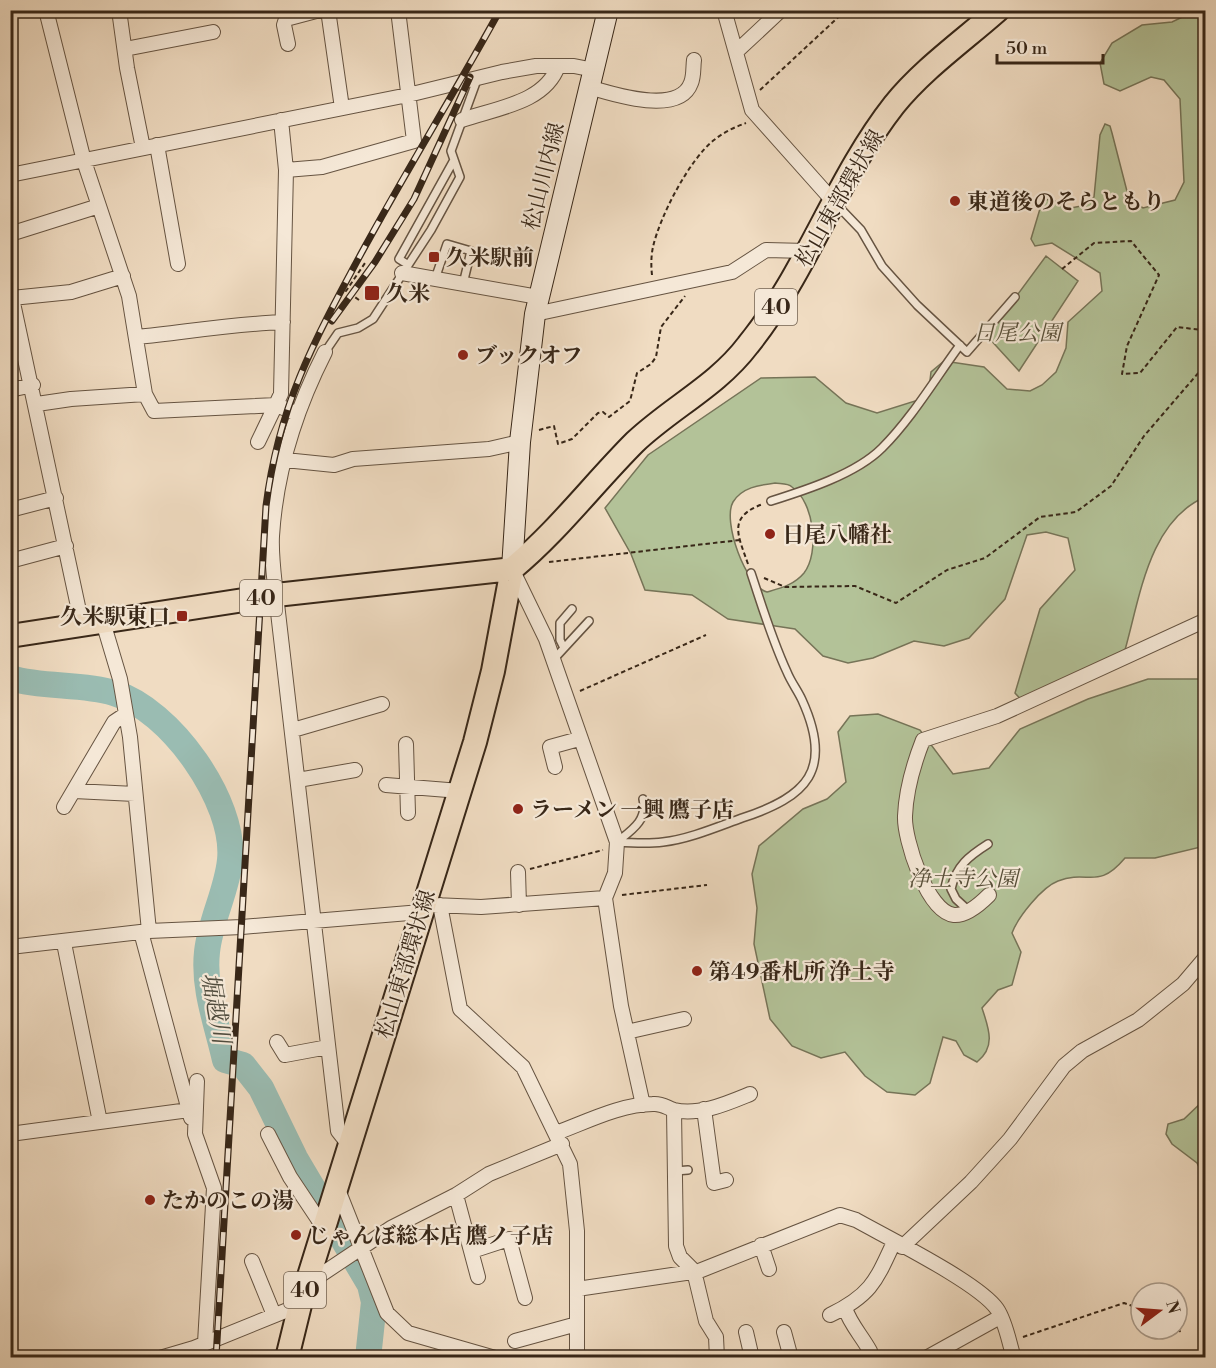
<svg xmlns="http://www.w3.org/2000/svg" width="1216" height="1368" font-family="'Libre Bodoni','Noto Serif JP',serif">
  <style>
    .green { fill: #b3c298; stroke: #767458; stroke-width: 1.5; fill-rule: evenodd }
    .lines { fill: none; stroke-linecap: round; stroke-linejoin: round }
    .river { stroke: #9abcb2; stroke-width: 26 }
    .lane-casing { stroke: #665442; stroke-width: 10 }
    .street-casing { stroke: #665442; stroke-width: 16 }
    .secondary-casing { stroke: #382718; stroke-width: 22 }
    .primary-casing { stroke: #382718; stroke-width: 26 }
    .path { stroke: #382718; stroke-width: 2; stroke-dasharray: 4.5 3; stroke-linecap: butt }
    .lane { stroke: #f5e8d7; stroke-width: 7 }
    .street { stroke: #f5e8d7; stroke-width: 14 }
    .secondary { stroke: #f5e8d7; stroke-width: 20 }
    .primary { stroke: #f0dcc2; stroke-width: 22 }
    .rail-casing { stroke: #382718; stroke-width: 7 }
    .rail { stroke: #f5e8d7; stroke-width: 4.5; stroke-dasharray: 14; stroke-linecap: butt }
    .poi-dot { fill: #8f2418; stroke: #f5e8d7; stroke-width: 2 }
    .labels { text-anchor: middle; stroke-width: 4.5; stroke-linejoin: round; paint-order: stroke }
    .shield { fill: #f5e8d7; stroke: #716151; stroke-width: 1.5 }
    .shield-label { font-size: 21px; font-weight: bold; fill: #382718 }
    .street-label { font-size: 22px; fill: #382718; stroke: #f5e8d7 }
    .poi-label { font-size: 22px; font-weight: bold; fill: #382718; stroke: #f5e8d7; text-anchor: start }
    .park-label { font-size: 22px; font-style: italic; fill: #574e38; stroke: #f5e8d7 }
    .water-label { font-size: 24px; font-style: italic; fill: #504c3e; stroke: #f5e8d7 }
  </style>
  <rect width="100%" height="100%" fill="#f0dcc2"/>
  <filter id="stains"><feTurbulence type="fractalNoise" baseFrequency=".00333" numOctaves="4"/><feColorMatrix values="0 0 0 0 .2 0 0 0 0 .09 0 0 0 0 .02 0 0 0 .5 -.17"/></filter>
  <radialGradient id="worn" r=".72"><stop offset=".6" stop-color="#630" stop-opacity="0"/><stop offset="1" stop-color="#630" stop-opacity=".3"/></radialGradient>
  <!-- green -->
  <path class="green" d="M1190,11H1205V497C1149,521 1140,597 1125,650L1025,704L1015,693L1040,609L1075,570L1068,538L1046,532L1027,535L1005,599L969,638L944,646L914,641L873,658L848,663L823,656L795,629L728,619L692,595L645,590L631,554L605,508L648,455L761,378L815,377L846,403L877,413L928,397L931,372L944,361L984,367L1007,389L1030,391L1042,385L1056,372L1066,348L1068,322L1102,291L1100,273L1052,243L1035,246L1031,239L1042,202L1051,198L1066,209L1086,205L1094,197L1100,135L1105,124L1110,126L1112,133L1129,199L1143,208L1175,200L1184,182L1180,99L1164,80L1151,77L1120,91L1104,84L1100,63L1112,43L1142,25L1172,22L1189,14ZM775,483C780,484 788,483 792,487C814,502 820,552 804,573C794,585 781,588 767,592C746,587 722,521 733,502C742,487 760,485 775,483Z
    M1046,256L1078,281L1019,371L987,336Z
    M1148,679H1205V846L1155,858H1125C1097,891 1089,869 1058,881C1042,887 1018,917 1012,933L1021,952L1012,985L998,990L982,1008C989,1029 996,1047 977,1062L964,1055L956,1041L943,1037L930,1083L915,1095L887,1092L865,1076L845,1052L821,1058L792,1046L770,1019L754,944L757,908L752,874L759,846L803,809L827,799L846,782L838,732L850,716L878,714L920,730L953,774L989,768L1020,729L1088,699Z
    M1205,1099V1180L1197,1163L1172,1144L1166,1134L1168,1124L1184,1119Z"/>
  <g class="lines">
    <!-- river -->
    <path class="river" d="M10,678C44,688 81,683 114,693C170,709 236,802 230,860C227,891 210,921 207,952C203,989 217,1024 225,1060L243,1065L261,1088L295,1158L370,1285L374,1302L368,1358"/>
    <!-- lane casing -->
    <g class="lane-casing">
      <path id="lane" d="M837,205L861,230L882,266L917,305L967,352L1015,297
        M407,264L399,259L454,160
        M435,279L447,244L471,251L463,284
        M325,352L338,333L358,328L373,319L431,230L460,177L451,151L478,77
        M771,501C806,490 856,474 882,448C912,418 935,379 960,345
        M564,648L560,640V623L572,609
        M553,660L589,621
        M617,842C632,843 648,844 663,842C689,839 717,827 742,818C807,797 834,770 802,700C798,691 791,682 787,672C772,640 762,606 751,573
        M617,842C632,830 648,820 643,799
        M969,911L956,899L951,889C956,866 969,856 988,844
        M675,1171L688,1170"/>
    </g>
    <!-- street casing -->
    <g class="street-casing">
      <path id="street" d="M46,10L84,161L129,296L145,394L154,411L277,405L297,414
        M119,10L127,68L143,148
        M328,10L342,108
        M724,10L752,110L834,202
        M288,44L284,25L286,19L320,10
        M125,49L213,32
        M736,52L781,10
        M589,87C612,94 679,116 691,83C694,76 693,67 694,60
        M462,120C496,108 545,103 558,66
        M157,145L178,264
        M286,170L322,167L414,141L398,10
        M10,175L408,95L502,72L536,66H574L594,70
        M10,234L99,206
        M402,273L538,297
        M10,289L82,625
        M12,298L71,292L123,276
        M535,314L732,272L766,250L807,251
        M137,337C186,332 234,324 283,322
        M325,352C296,409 276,472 272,536C271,555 274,576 276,595L338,1131L349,1145
        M10,390L33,385
        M37,404L71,399L145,394
        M258,442L281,394L286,170L281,120
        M285,460L334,465L353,459L489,449L520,442
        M10,510L56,498
        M10,561L66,546
        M512,569L546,639L617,842L615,873L605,898L621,1006L643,1105
        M103,622L120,679L130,737L149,931
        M293,730L382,704
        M406,744L408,813
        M555,767L550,747L579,739
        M298,780L355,770
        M386,785L460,791
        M74,791L135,794
        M64,807L114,722L126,714
        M518,872L519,905
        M989,895C981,903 967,916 954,915C927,912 904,839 905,816C906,791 914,763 923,740L997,716L1206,620
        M433,905L481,907L605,898
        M440,905L460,1009L523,1067L570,1164L577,1231V1358
        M141,932L191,1118
        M64,943L100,1122
        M10,947L149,931L242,927L421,912
        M626,1029L631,1031L684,1019
        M277,1042L285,1055L328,1047
        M197,1081L195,1134L214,1188L205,1343
        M704,1109L714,1183L726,1180
        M674,1110L676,1246L680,1257L694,1271L706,1321L716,1337L717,1358
        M556,1133C586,1122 621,1104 653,1104C662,1103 667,1108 674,1110C699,1116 728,1103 750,1094
        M10,1134L189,1110
        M268,1134L290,1177L324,1228
        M337,1187L387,1313L408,1333L495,1358
        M456,1195L478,1277
        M761,1245L769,1269
        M902,1247L971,1182L1010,1139L1064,1066L1082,1051L1138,1020L1183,984L1206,957
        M472,1251L509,1239L525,1298
        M252,1261L274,1315
        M307,1284L391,1228L456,1195L489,1174L562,1144
        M577,1289L699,1271L840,1215L856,1220C888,1238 979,1283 997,1309C1006,1322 1009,1343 1014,1358
        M845,1308C850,1324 862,1336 870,1351L864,1358
        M830,1315C871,1295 876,1281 894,1242
        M746,1332L752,1358
        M784,1332L791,1358
        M515,1341L577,1324
        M160,1358L194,1348L300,1305
        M635,1358H637
        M926,1358L1000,1317"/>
    </g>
    <!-- secondary casing -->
    <g class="secondary-casing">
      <path id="secondary" d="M512,569L520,442L535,314L608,10"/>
    </g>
    <!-- primary casing -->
    <g class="primary-casing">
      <path id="primary" d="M10,636L276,595L512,569C558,531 593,484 635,442C672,407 717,386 748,345C807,272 836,179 894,105C923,69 963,41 998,10
        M287,1358L300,1305L475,742L493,671L512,569"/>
    </g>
    <!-- path -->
    <path class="path" d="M760,90L846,10
      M1062,269L1094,243L1131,241L1159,275L1127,346L1122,374L1140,373L1177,327L1202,330L1206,349
      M652,275C651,266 651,256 653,247C660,216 689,160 714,140C724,132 735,127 746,123
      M359,300L346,291L365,263
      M539,430L554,426L558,444L572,439L598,413L603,412L609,417L630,401L637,373L651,364L656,357L661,327L685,296
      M549,562L740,540
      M748,564C738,535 727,517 763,504
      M764,578L785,587L855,586L896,603L947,570L985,558L1040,517L1076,512L1111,486L1144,436L1206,364
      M580,691L706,635
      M530,869L603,850
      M622,895L707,885
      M1177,1329L1181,1332
      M1023,1337L1124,1303L1141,1309"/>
    <!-- lane -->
    <use href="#lane" class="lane"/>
    <!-- street -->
    <use href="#street" class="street"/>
    <!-- secondary -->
    <use href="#secondary" class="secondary"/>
    <!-- primary -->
    <use href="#primary" class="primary"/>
    <!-- rail casing -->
    <g class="rail-casing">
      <path id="rail" d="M332,321L375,262L414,199L470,77
        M216,1358L266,506C279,404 314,341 362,252C406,171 455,92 500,10"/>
    </g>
    <!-- rail -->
    <use href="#rail" class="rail"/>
  </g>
  <!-- markers -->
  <g class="poi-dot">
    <circle cx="955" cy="201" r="6"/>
    <rect x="428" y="251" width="12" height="12" rx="3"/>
    <rect x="364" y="285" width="16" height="16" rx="3"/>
    <circle cx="463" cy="355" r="6"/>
    <circle cx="770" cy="534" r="6"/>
    <rect x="176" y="610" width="12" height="12" rx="3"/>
    <circle cx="518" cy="809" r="6"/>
    <circle cx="697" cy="971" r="6"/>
    <circle cx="150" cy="1200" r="6"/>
    <circle cx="296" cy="1235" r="6"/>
  </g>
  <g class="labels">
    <!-- shield labels -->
    <g class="shield">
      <rect x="755" y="289" width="42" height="36" rx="4.5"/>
      <rect x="240" y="580" width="42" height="36" rx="4.5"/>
      <rect x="284" y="1272" width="42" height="36" rx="4.5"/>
    </g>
    <g class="shield-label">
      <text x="776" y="314">40</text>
      <text x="261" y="605">40</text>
      <text x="305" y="1297">40</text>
    </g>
    <!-- street labels -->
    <g class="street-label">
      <text transform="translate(543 176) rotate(-76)" y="8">松山川内線</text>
      <text transform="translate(839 198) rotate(-60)" y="8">松山東部環状線</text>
      <text transform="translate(405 964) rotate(-73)" y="8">松山東部環状線</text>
    </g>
    <!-- poi labels -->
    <g class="poi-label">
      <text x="967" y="209">東道後のそらともり</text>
      <text x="446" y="265">久米駅前</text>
      <text x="386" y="301">久米</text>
      <text x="475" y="363">ブックオフ</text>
      <text x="782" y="542">日尾八幡社</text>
      <text x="170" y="624" text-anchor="end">久米駅東口</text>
      <text x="530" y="817">ラーメン 一興 鷹子店</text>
      <text x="709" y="979">第49番札所 浄土寺</text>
      <text x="162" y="1208">たかのこの湯</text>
      <text x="308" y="1243">じゃんぼ総本店 鷹ノ子店</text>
    </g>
    <!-- park labels -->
    <g class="park-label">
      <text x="1017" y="340">日尾公園</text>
      <text x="963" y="886">浄土寺公園</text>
    </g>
    <!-- water labels -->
    <g class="water-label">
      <text transform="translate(216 1008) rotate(80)" y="8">堀越川</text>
    </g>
  </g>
  <!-- margin -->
  <rect width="1216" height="1368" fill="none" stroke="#f0dcc2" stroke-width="36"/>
  <rect x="12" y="12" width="1192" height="1344" fill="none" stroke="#382718" stroke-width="3"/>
  <rect x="18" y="18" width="1180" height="1332" fill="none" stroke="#382718" stroke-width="1.5"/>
  <!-- north arrow -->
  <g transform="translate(1159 1311) rotate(74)"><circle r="28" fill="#f5e8d7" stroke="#a99b8b" stroke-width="1.5"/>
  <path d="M0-4.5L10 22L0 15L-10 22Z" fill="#8f2418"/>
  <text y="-9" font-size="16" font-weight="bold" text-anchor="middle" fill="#382718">N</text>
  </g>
  <!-- scale -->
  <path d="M997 54v9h106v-9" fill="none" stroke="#382718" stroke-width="3"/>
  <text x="1006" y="54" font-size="18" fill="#382718" stroke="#f5e8d7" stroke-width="4.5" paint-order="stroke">50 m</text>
  <rect width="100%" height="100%" filter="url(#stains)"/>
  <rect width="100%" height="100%" fill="url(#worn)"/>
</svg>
